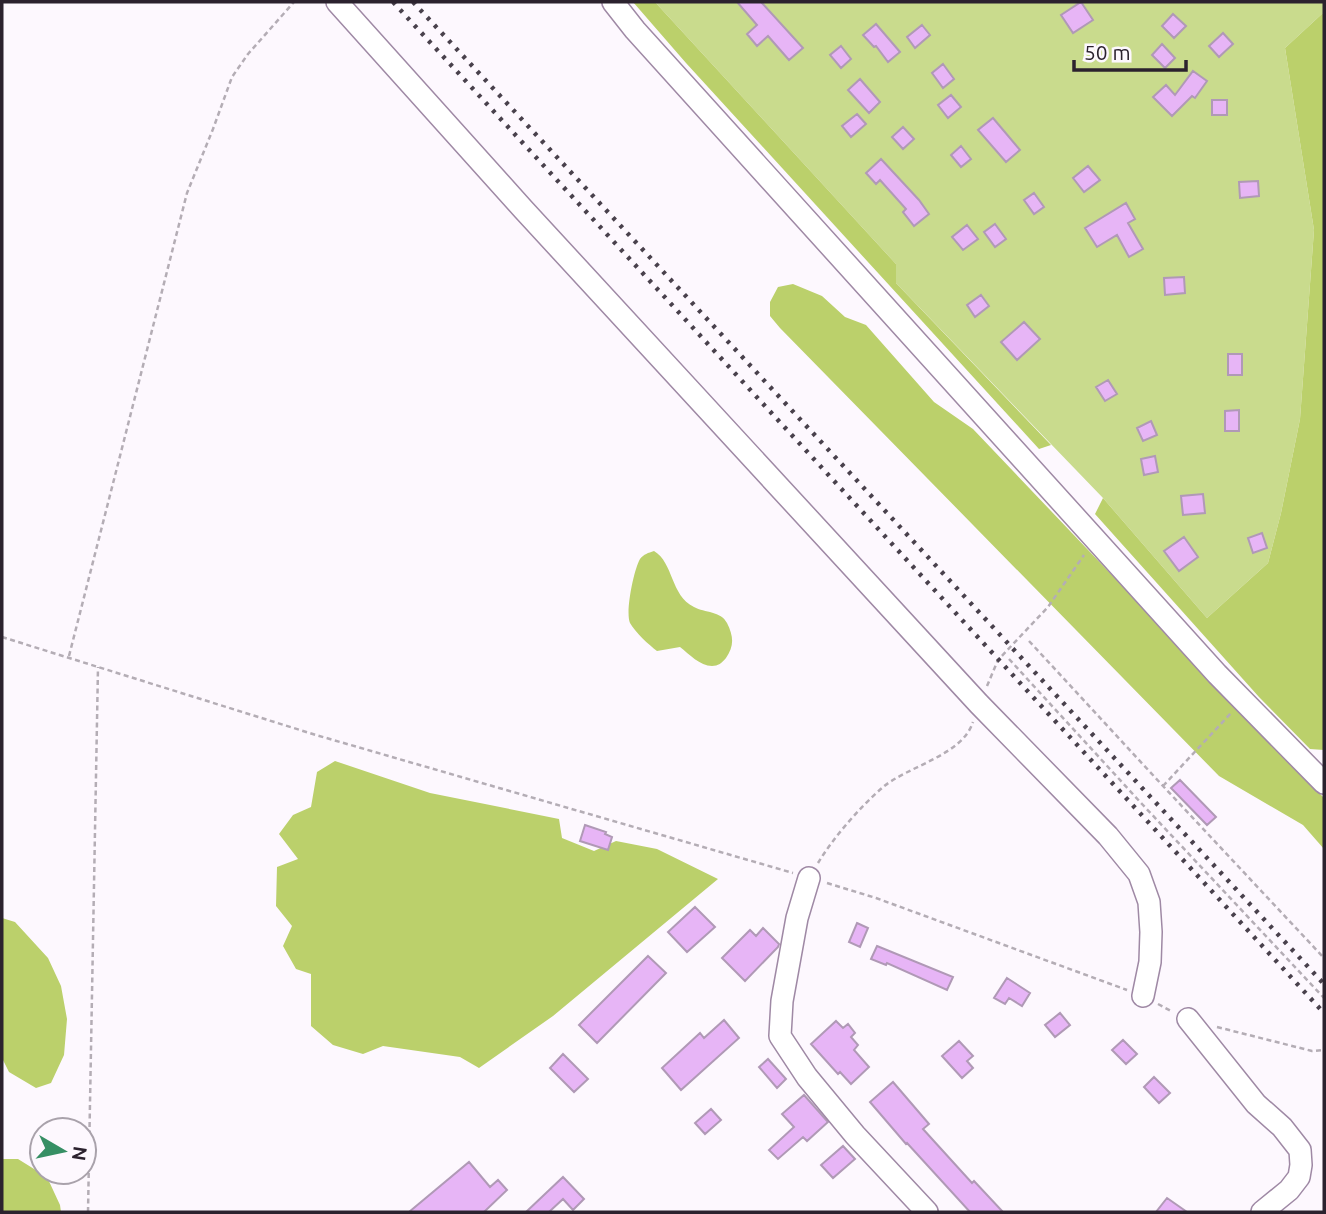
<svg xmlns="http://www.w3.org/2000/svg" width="1326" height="1214" font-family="Ubuntu,sans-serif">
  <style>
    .green { fill: #c9db8d }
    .forest { fill: #bbd06b }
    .building { fill: #e7b5f6; stroke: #b099b6; stroke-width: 2 }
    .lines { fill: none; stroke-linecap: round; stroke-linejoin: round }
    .minor-casing { stroke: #9f89a5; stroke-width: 24 }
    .path { stroke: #b4adb5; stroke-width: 2.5; stroke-dasharray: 5 3.5; stroke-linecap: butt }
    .minor { stroke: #fff; stroke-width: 21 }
    .rail { stroke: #49414c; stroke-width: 4.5; stroke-dasharray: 3.5 7; stroke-linecap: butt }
  </style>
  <rect width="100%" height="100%" fill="#fdf8fe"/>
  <!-- green -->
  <path class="green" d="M655,2H1324V12L1285,48L1314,230L1300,419L1281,513L1268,563L1207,618L1103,498L896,283V264Z"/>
  <!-- forest -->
  <path class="forest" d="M633,2H655L896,264V283L1051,445L1039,449L686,63Z
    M1324,12V750L1310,749L1259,697L1095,514L1103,498L1207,618L1268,563L1281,513L1300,419L1314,230L1285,48Z
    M793,284L822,296L845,317L866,325L934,402L973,429L1324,798V849L1303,825L1219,776L780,328L770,316V302L778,287Z
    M654,551C674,563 670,595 694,607C705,613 721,611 727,623C734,637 734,646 726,658C722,663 718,666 712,666C700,666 689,654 680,647L657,651C649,645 635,632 630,623C625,612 634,569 640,559C644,554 648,553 654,551Z
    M335,761L430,793L559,819L562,838L594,851L616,841L657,849L718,879L553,1016L479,1068L460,1057L383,1046L363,1054L333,1045L311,1026V974L296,969L283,946L292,926L276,906L277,867L298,859L279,834L293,815L311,807L317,772Z
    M2,918L15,922L48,958L61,986L67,1019L64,1055L51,1083L36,1088L9,1072L2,1058Z
    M2,1159H18L47,1177L60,1205L61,1212H2Z"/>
  <!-- building -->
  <path class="building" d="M737,2H761L803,48L789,60L768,36L757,46L747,34L757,25Z
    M1081,2L1093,20L1073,33L1061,15Z
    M1173,14L1186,26L1174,38L1162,26Z
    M876,24L900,52L888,62L876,46L874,47L863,35Z
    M922,25L930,35L915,48L907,37Z
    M1223,33L1233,44L1219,57L1209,46Z
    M1162,44L1175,58L1165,68L1152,55Z
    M841,46L851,59L841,68L830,55Z
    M943,64L954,79L943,88L932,73Z
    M1193,71L1207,81L1195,98L1192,96L1172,116L1153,97L1166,85L1175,95Z
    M860,79L880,102L869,113L848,90Z
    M951,95L961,107L948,118L938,105Z
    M1212,100H1227V115H1212Z
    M857,114L866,124L851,137L842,126Z
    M993,118L1020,150L1006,162L978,130Z
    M903,127L914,139L903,149L892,137Z
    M961,146L971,159L961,167L951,155Z
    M881,159L919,200L929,214L914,226L903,212L906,209L880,180L876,184L866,173Z
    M1088,166L1100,180L1084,192L1073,178Z
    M1258,181L1259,196L1240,198L1239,182Z
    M1034,193L1044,207L1034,214L1024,200Z
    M1126,203L1135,219L1128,223L1143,249L1129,257L1117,235L1097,247L1085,228Z
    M995,224L1006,239L995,247L984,232Z
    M967,225L978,239L963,250L952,237Z
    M1184,277L1185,293L1165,295L1164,278Z
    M981,295L989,306L975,317L967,305Z
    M1024,322L1040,339L1017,360L1001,342Z
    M1228,354H1242V375H1228Z
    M1108,380L1117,394L1105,401L1096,387Z
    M1239,410V431H1225V411Z
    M1151,421L1157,435L1143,441L1137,428Z
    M1155,456L1158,472L1144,475L1141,459Z
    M1203,494L1205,513L1183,515L1181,496Z
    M1262,533L1267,548L1253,553L1248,538Z
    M1184,537L1198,557L1179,571L1164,551Z
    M1180,780L1216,817L1207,825L1171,788Z
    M585,825L606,832L605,834L612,837L608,850L580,841Z
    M695,907L715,927L687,952L668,932Z
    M857,923L868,928L860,947L849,942Z
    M763,928L779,944L778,947L745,981L722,958L750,930L756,936Z
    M877,946L953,977L947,990L887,963L886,965L871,959Z
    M648,956L666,973L597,1043L579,1025Z
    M1007,978L1030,993L1022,1006L1009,998L1005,1004L994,998Z
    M1060,1013L1070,1025L1055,1037L1045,1025Z
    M724,1020L739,1038L681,1090L662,1068L700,1033L704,1038Z
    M836,1021L843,1028L848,1024L855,1033L851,1037L858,1045L854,1050L869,1067L851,1084L840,1072L838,1074L811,1044Z
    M1123,1040L1137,1054L1126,1064L1112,1050Z
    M959,1041L973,1056L967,1061L973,1068L962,1078L942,1056Z
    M563,1054L588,1079L574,1092L550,1068Z
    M768,1059L786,1079L777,1088L759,1067Z
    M1154,1077L1170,1093L1159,1103L1144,1087Z
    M893,1082L929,1124L923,1129L972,1183L974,1181L1003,1212H970L907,1143L906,1144L870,1102Z
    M804,1095L828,1122L807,1141L803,1137L778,1159L769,1150L794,1127L782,1114Z
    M711,1109L721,1120L705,1134L695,1123Z
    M843,1146L855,1159L833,1178L821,1165Z
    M469,1162L490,1187L498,1180L507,1190L484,1212H409Z
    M563,1177L584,1199L573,1210L563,1199L549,1212H526Z
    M1167,1198L1187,1212H1156Z"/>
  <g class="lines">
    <!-- minor casing -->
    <g class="minor-casing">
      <path id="minor" d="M337,2L523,209L979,704L1108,836L1139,874L1149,902L1151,932L1150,962L1143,996
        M613,2L635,30L1217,674L1324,783
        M809,878L797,918L782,1001L780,1036L807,1077L855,1135L927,1212
        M1188,1019L1256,1104L1282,1127L1300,1150L1301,1165L1299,1177L1289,1190L1262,1212"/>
    </g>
    <!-- path -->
    <path class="path" d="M2,637L316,735L793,873
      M1029,641L1163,786L1324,958
      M69,656L187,193L213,129L232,77L248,54L294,2
      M1009,659L1142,804L1324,998
      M987,686L998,660L1048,607L1084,555
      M1163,786L1232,712
      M818,863C833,838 860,807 882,788C907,766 962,756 973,722
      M827,883L876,898L1127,990
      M1158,1004L1171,1011
      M1217,1027L1312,1051L1324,1050
      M88,1212L98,667"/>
    <!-- minor -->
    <use href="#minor" class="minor"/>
    <!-- rail -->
    <path class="rail" d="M393,2L1324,1013
      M413,2L1324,984"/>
  </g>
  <!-- border -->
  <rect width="1326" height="1214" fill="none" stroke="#2b222e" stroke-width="7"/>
  <!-- north arrow -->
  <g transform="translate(63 1151) rotate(99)"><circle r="33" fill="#fdf8fe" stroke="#a9a2ab" stroke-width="2"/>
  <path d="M0-5L12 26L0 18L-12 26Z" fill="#368f64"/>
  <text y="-10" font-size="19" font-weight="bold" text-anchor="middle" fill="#2b222e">N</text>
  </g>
  <!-- scale -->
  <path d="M1074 60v10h112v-10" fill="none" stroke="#2b222e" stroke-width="3.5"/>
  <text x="1084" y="60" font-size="21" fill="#2b222e" stroke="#fdf8fe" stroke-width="5" paint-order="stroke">50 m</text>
</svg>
